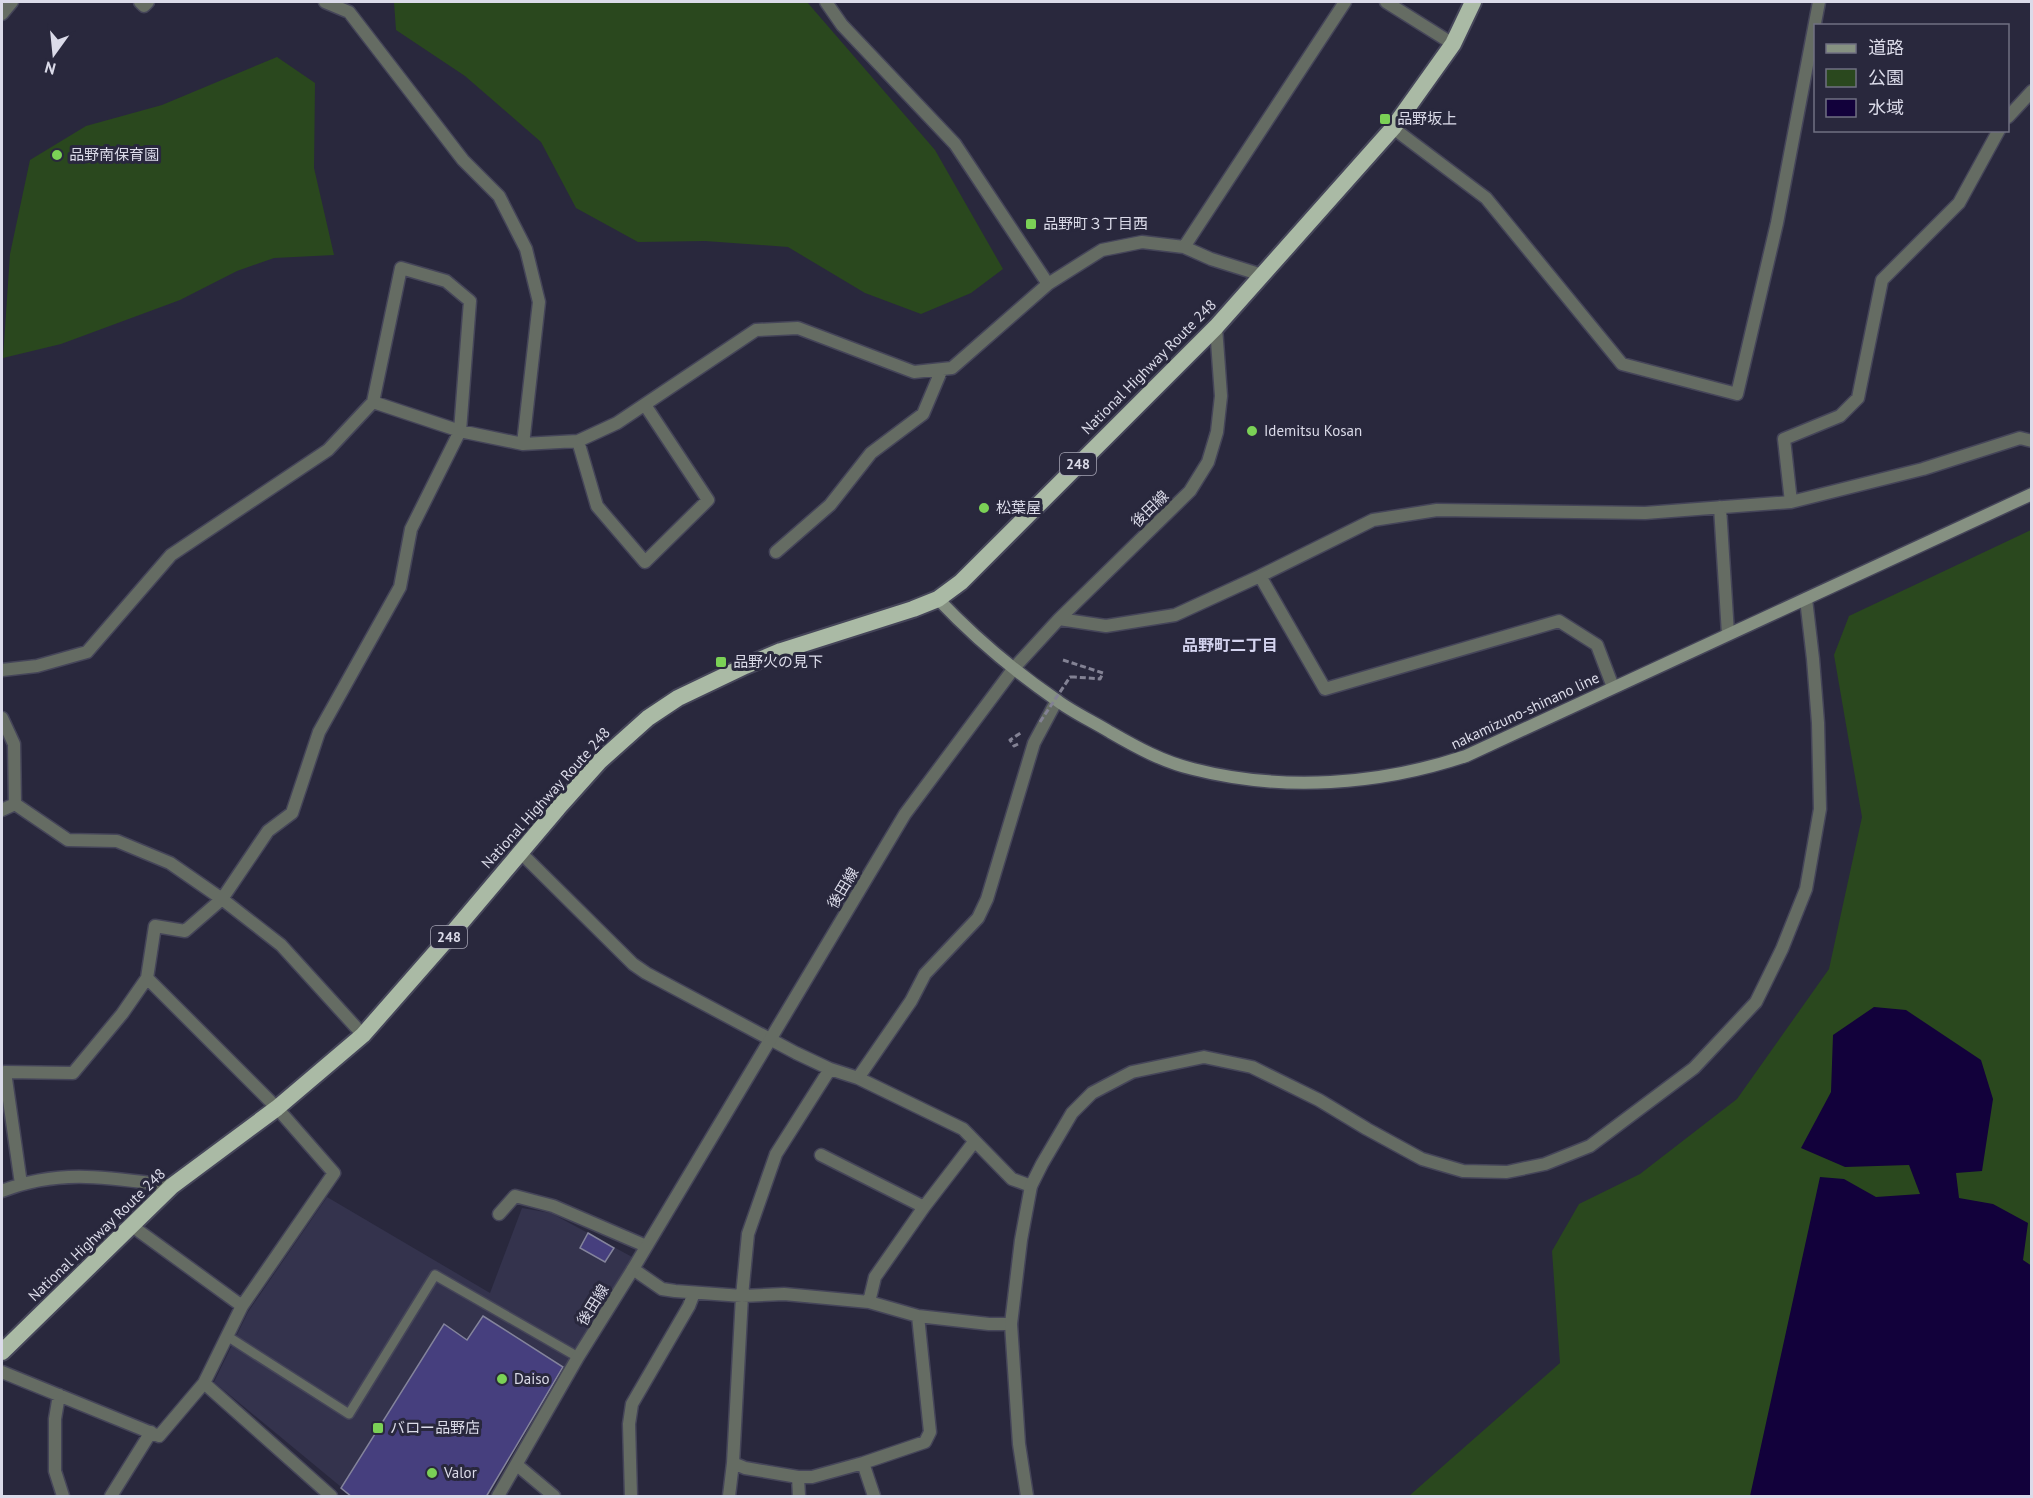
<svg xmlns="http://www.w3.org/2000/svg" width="2033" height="1498" font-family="'PT Sans','Noto Sans JP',sans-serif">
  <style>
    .built { fill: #34334d }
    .green { fill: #2a481e }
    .water { fill: #12013b }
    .building { fill: #463f7e; stroke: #84849c; stroke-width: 1.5 }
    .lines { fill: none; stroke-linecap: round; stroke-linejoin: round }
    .service-casing { stroke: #454559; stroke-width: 12 }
    .minor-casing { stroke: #454559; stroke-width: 15 }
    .tertiary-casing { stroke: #454559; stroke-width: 15 }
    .secondary-casing { stroke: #454559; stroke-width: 15 }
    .trunk-casing { stroke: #454559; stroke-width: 20 }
    .path { stroke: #838294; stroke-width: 3; stroke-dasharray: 6 3; stroke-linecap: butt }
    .service { stroke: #656c63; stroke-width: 9 }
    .minor { stroke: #656c63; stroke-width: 12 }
    .tertiary { stroke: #656c63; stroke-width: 12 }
    .secondary { stroke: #869182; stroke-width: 12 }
    .trunk { stroke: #aabaa5; stroke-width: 16 }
    .path-bridge { stroke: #838294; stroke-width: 3; stroke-dasharray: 6 3; stroke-linecap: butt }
    .poi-dot { fill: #7bd156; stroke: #29283d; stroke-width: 2 }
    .labels { text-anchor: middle; stroke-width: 6; stroke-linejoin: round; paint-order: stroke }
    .shield { fill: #29283d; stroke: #a6a5b5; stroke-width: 1.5 }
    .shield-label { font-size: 14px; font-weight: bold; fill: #dbdbe9 }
    .poi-label { font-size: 15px; fill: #dbdbe9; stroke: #29283d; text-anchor: start }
    .street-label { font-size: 15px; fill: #dbdbe9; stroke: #29283d }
    .neighbourhood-label { font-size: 16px; font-weight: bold; fill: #d4d4ef; stroke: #29283d }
  </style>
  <rect width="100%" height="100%" fill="#29283d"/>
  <!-- built -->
  <path class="built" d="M327,1197L490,1293L522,1208L551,1213L634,1258L486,1496H352L214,1382L248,1312Z"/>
  <!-- green -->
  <path class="green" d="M394,2H807L935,150L1003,269L971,293L921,314L865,293L788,247L705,241L638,242L576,208L541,142L465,76L396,30Z
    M277,57L315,83L314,168L334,255L274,258L237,271L180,300L61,344L3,358L10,254L30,160L86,126L162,105Z
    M2031,530V1496H1409L1560,1363L1552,1251L1579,1204L1640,1174L1737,1099L1829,969L1862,817L1834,655L1849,616Z"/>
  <!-- water -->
  <path class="water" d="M1874,1007L1906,1010L1981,1060L1993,1099L1982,1171L1956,1173L1959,1198L1993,1204L2028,1223L2023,1260L2032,1266L2031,1496H1750L1820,1177L1844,1179L1876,1197L1920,1194L1909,1165L1845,1167L1801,1148L1831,1092L1833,1035Z"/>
  <!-- building -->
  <path class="building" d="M588,1233L614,1248L605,1262L580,1248Z
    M483,1316L563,1367L486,1497H352L341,1488L444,1324L467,1340Z"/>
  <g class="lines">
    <!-- service casing -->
    <g class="service-casing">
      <path id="service" d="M227,1336L349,1414L435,1275L578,1357"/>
    </g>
    <!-- minor casing -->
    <g class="minor-casing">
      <path id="minor" d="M140,2L144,6L148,2
        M325,2L349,12L463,160L499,196L526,249L539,302L523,444
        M826,2L842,25L955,144L1048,284
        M1386,2L1453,44
        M2,14L12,2
        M2008,117L2032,91
        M1393,128L1486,198L1622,364L1737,394L1777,223L1819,2
        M1184,247L1345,2
        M578,441L597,506L645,562L708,500L645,405
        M1791,502L1784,439L1840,416L1858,398L1882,280L1959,203L1999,130
        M1720,507L1728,634
        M776,552L830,505L871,453L923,414L942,369
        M1260,576L1325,689L1559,621L1597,645L1613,687
        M1059,619L1106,626L1175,615L1260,576L1373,520L1437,510L1645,513L1791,502L1923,469L2020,438L2032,441
        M1014,668L1059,619L1190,491L1208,462L1217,432L1221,396L1216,327
        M2,670L37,666L87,652L171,555L328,450L373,402L460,431L523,444L578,441L617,423L756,330L798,328L914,372L952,368L1048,284L1102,250L1142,242L1184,247L1211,259L1262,275
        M2,718L14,744L15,804
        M15,804L68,840L117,841L170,863L222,899L281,945L363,1035
        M2,810L15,804
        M520,852L633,964L646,973L796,1053L830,1069L858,1078L963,1129L1012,1179L1031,1186
        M858,1078L911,1001L925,974L978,918L987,899L1034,743L1057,700
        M821,1155L924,1207
        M21,1184L5,1072L73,1073L122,1014L147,978L155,926L185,931L222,899L268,831L292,813L319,732L400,587L411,529L460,431L470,301L446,281L401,268L373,402
        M2,1191C61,1168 111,1178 172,1186
        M499,1214L515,1196L553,1206L646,1246
        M132,1226L242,1306
        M633,1269L662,1289L675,1291L742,1296L784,1294L869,1302L918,1316L989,1324H1011
        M869,1302L875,1277L924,1207L974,1142
        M2,1372L159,1436L204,1383L242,1306L334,1173L277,1108L147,978
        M204,1383L331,1496
        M59,1395L55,1419V1471L63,1496
        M733,1463L745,1468L798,1477H812L863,1463L925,1442L930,1432L918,1316
        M863,1463L874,1496
        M517,1465L554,1496
        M798,1477L799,1496
        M111,1496L151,1432
        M631,1496L629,1424L632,1404L689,1306L694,1293
        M729,1496L733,1463L742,1296L748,1234L776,1154L830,1069"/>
    </g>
    <!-- tertiary casing -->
    <g class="tertiary-casing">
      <path id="tertiary" d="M498,1496L578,1357L633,1269L905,814L1014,668
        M1027,1496L1019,1444L1011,1324L1021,1240L1031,1186L1042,1164L1072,1113L1092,1093L1132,1072L1204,1057L1252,1067L1319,1100L1367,1129L1422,1159L1463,1171L1507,1172L1545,1164L1590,1146L1694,1068L1756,1002L1782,949L1806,889L1820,809L1818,723L1813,659L1806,599"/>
    </g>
    <!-- secondary casing -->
    <g class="secondary-casing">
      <path id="secondary" d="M938,599C973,636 1013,670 1055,699C1072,712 1092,721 1110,732C1136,747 1163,762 1193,769C1283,792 1379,785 1466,756L2032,494"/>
    </g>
    <!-- trunk casing -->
    <g class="trunk-casing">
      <path id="trunk" d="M2,1352L172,1186L277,1108L363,1035L449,937L558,808L600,761L648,718L678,698L745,666L781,651L913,609L938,599L961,582L1216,327L1393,128L1453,44L1473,2"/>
    </g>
    <!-- path -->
    <path class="path" d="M1063,660L1103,673L1100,679L1075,677
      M1018,744L1014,746L1010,740L1022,732"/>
    <!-- service -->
    <use href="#service" class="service"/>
    <!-- minor -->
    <use href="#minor" class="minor"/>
    <!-- tertiary -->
    <use href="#tertiary" class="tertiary"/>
    <!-- secondary -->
    <use href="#secondary" class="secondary"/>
    <!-- trunk -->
    <use href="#trunk" class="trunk"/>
    <!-- path-bridge -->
    <path class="path-bridge" d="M1040,722L1070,677H1075"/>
  </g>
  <!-- markers -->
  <g class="poi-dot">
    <rect x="1379" y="113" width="12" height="12" rx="3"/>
    <circle cx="57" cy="155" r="6"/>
    <rect x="1025" y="218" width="12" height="12" rx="3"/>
    <circle cx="1252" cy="431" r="6"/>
    <circle cx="984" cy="508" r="6"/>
    <rect x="715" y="656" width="12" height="12" rx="3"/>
    <circle cx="502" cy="1379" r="6"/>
    <rect x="372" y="1422" width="12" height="12" rx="3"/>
    <circle cx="432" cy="1473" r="6"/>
  </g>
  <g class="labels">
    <!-- shield labels -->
    <g class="shield">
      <rect x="1060" y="453" width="36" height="22" rx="4.5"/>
      <rect x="431" y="926" width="36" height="22" rx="4.5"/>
    </g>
    <g class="shield-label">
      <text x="1078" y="469">248</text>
      <text x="449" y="942">248</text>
    </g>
    <!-- poi labels -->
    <g class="poi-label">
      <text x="1397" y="124">品野坂上</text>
      <text x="69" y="160">品野南保育園</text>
      <text x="1043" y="229">品野町３丁目西</text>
      <text x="1264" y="436">Idemitsu Kosan</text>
      <text x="996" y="513">松葉屋</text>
      <text x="733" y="667">品野火の見下</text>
      <text x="514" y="1384">Daiso</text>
      <text x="390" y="1433">バロー品野店</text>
      <text x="444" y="1478">Valor</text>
    </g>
    <!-- street labels -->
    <g class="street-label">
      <text transform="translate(1149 367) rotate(-45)" y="5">National Highway Route 248</text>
      <text transform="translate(1150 509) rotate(-44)" y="5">後田線</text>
      <text transform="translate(1525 711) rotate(-25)" y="5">nakamizuno-shinano line</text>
      <text transform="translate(546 798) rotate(-48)" y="5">National Highway Route 248</text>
      <text transform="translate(843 888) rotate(-59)" y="5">後田線</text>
      <text transform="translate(97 1235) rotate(-44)" y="5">National Highway Route 248</text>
      <text transform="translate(593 1305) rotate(-58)" y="5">後田線</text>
    </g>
    <!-- neighbourhood labels -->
    <g class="neighbourhood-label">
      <text x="1230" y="651">品野町二丁目</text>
    </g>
  </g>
  <!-- border -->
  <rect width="2033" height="1498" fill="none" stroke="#dbdbe9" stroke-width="6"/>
  <!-- legend -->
  <rect x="1814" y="24" width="195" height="108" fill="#29283d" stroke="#707082" stroke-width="1.5"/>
  <rect x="1826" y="44" width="30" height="9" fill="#869182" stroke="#707082" stroke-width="1.5"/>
  <text x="1868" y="54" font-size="18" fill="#dbdbe9">道路</text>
  <rect x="1826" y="69" width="30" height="18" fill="#2a481e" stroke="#707082" stroke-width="1.5"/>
  <text x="1868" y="84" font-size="18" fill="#dbdbe9">公園</text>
  <rect x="1826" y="99" width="30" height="18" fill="#12013b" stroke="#707082" stroke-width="1.5"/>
  <text x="1868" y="114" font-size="18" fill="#dbdbe9">水域</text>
  <!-- north arrow -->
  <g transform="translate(54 54) rotate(195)" stroke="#29283d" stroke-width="4.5" paint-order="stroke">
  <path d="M0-4.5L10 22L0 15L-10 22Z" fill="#dbdbe9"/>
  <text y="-9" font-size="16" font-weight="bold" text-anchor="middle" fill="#dbdbe9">N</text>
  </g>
</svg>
